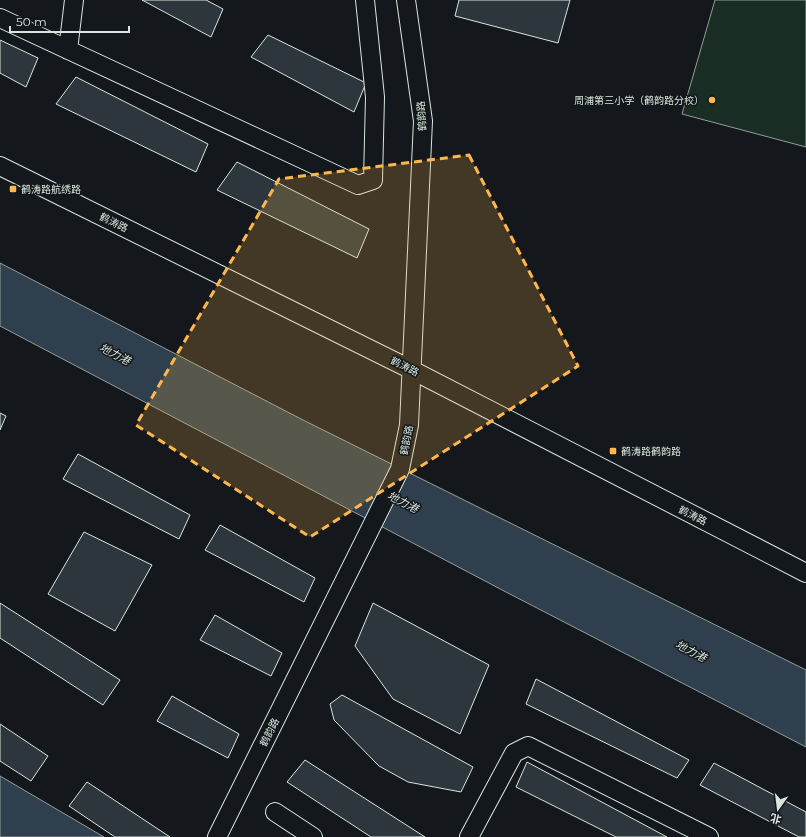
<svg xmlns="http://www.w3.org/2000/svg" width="806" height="837" font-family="Montserrat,'Noto Sans SC',sans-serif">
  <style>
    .green { fill: #1a2d24; stroke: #939e99 }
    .water { fill: #2f3f4d; stroke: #939e99 }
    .building { fill: #2c363c; stroke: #d8e6dc }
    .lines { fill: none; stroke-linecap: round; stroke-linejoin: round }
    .minor-casing { stroke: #d8e6dc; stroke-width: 20 }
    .minor { stroke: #14181c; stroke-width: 18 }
    .marked { fill: #ffb74d; fill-opacity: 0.2; stroke: #ffb74d; stroke-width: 3; stroke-dasharray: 8 5; stroke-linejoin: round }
    .poi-dot { fill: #ffb74d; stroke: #14181c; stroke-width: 1.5 }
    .labels { text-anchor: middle; stroke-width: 3; stroke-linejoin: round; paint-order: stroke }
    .poi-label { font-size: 10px; fill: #d8e6dc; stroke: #14181c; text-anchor: start }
    .street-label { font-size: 10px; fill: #d8e6dc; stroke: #14181c }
    .water-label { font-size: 11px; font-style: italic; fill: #d8e6dc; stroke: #14181c }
  </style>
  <rect width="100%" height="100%" fill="#14181c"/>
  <!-- green -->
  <path class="green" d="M715,0H806V147L682,114Z"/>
  <!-- water -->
  <path class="water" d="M0,263L303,420L806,670V747L506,592L0,326Z
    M0,776L104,837H0Z"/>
  <!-- building -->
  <path class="building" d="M142,0H206L223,9L211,37Z
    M459,0H570L558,43L455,16Z
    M268,35L366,83L354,112L251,57Z
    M0,40L38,58L26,87L0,73Z
    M76,77L208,144L196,172L56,104Z
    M237,162L369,229L357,258L217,190Z
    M0,413L6,416L0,430Z
    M78,454L190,515L179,539L63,479Z
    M220,525L315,578L304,602L205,550Z
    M84,532L152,565L115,631L48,594Z
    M0,603L120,680L103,705L0,638Z
    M373,603L489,665L460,734L393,699L355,646Z
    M215,615L282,653L271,676L200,640Z
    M536,679L689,760L677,778L526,704Z
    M342,695L473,767L461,792L408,782L379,766L334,720L330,704Z
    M172,696L239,734L228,758L157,721Z
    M0,724L48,756L31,781L0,761Z
    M305,760L425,837H371L287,782Z
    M527,762L667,837H616L516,787Z
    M714,763L806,812V837H799L700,785Z
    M87,782L170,837H115L69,806Z"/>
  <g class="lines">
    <!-- minor casing -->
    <g class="minor-casing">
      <path id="minor" d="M0,18L358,185L373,180L375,97L365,0
        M68,50L74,0
        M0,166L412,370L806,573
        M275,812L313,837
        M217,837L400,469L409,425L423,121L406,0
        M469,837L514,753L528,746L709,837"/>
    </g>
    <!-- minor -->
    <use href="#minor" class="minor"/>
  </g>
  <!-- marked area -->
  <path class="marked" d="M469,155L578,366L310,537L136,425L279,179Z"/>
  <!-- markers -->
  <g class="poi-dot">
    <circle cx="712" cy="100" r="4"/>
    <rect x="9" y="185" width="8" height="8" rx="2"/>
    <rect x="609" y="447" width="8" height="8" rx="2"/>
  </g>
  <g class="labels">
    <!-- poi labels -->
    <g class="poi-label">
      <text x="704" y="104" text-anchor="end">周浦第三小学（鹤韵路分校）</text>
      <text x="21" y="193">鹤涛路航绣路</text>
      <text x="621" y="455">鹤涛路鹤韵路</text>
    </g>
    <!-- street labels -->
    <g class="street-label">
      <text transform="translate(421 116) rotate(-94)" y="4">鹤韵路</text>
      <text transform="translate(114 222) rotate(26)" y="4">鹤涛路</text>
      <text transform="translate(405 366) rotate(27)" y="4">鹤涛路</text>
      <text transform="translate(406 440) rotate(-79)" y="4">鹤韵路</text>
      <text transform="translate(693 515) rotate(27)" y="4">鹤涛路</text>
      <text transform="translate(269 732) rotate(-63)" y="4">鹤韵路</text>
    </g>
    <!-- water labels -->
    <g class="water-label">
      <text transform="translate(115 354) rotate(27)" y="4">地力港</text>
      <text transform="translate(403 502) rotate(27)" y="4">地力港</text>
      <text transform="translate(691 651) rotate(27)" y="4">地力港</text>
    </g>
  </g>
  <!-- north arrow -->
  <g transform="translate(778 809) rotate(194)" stroke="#14181c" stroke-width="3" paint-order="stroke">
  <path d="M0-3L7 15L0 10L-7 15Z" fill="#d8e6dc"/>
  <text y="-6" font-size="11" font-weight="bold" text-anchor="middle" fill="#d8e6dc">北</text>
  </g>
  <!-- scale -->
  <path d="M10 26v6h119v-6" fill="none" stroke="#d8e6dc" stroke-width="2"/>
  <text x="16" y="26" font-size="12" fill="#d8e6dc" stroke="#14181c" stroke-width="3" paint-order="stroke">50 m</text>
</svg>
